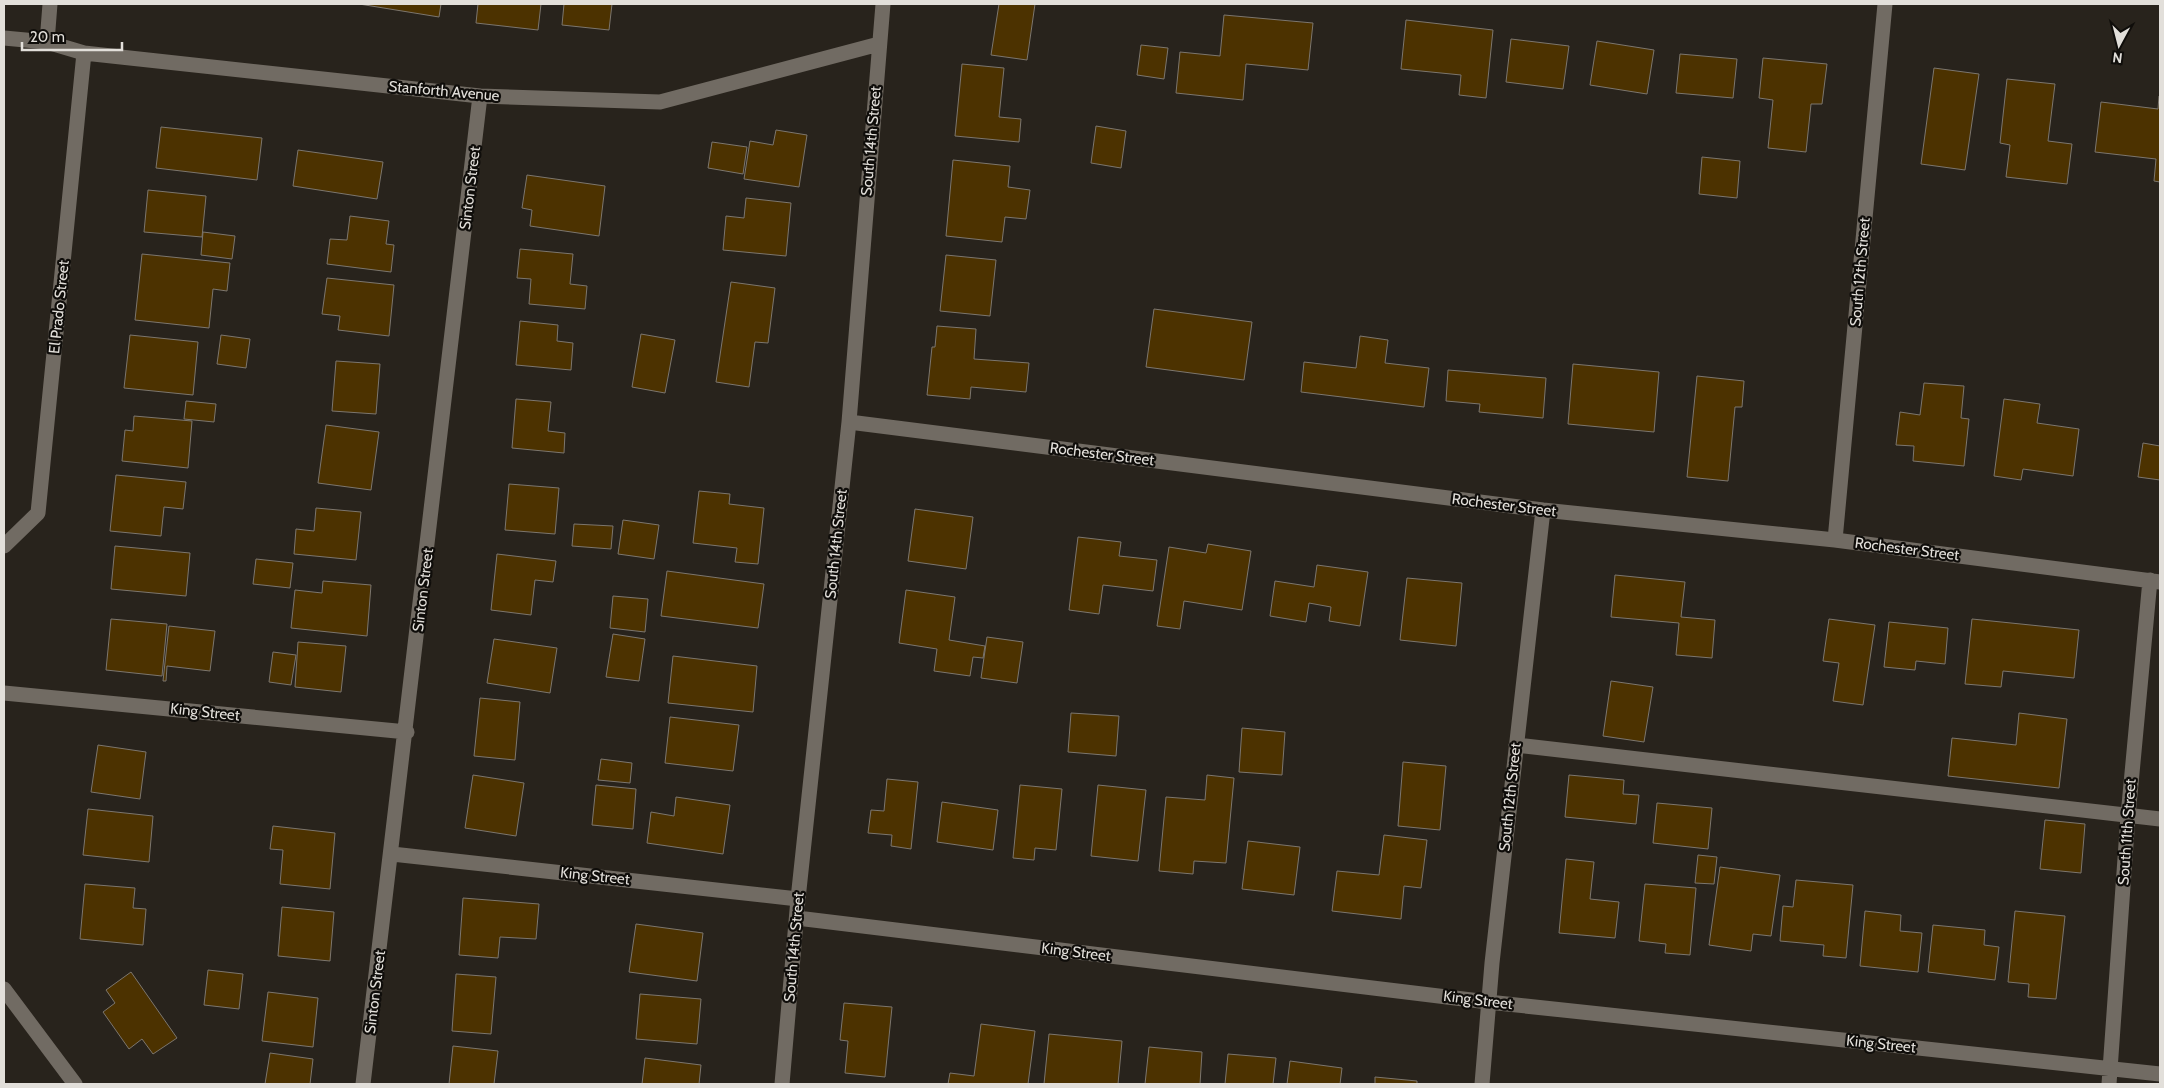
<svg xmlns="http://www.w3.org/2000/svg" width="2164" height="1088" font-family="Cabin,sans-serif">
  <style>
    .building { fill: #4c3200; stroke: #7c766e }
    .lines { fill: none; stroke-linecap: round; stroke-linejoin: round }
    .minor { stroke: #716b63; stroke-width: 15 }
    .labels { text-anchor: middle; stroke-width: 4.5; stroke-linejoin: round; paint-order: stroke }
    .street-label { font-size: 15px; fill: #e2dfda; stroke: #0f0d0a }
  </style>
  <rect width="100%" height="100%" fill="#28231c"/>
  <!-- building -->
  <path class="building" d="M359,4H441L439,17Z
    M478,4H541L538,30L476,23Z
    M564,4H612L609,30L562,25Z
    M999,4H1035L1027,60L991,55Z
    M1224,15L1313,23L1308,70L1246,64L1243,100L1176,93L1180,52L1220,56Z
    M1406,20L1493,30L1486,98L1459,95L1461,75L1401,69Z
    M1511,39L1569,46L1563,89L1506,82Z
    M1597,41L1654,50L1647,94L1590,85Z
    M1141,45L1168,48L1164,79L1137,75Z
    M1680,54L1737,59L1733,98L1676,93Z
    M1763,58L1827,64L1822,104H1811L1806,152L1768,148L1773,100L1759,98Z
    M962,64L1004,68L999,117L1021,119L1019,142L955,136Z
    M1934,68L1979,74L1965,170L1921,164Z
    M2007,79L2055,84L2048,141L2072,144L2067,184L2006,177L2010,145L2000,143Z
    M2159,96H2160V182L2154,181L2156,159L2095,152L2101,102L2158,109Z
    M1096,126L1126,131L1121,168L1091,163Z
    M161,127L262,138L257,180L156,168Z
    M776,130L807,135L799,187L744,179L750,141L773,145Z
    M712,142L747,147L743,174L708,168Z
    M298,150L383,162L377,199L293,186Z
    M1702,157L1740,161L1737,198L1699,194Z
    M953,160L1010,166L1008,187L1030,190L1026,219L1005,217L1002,242L946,236Z
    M527,175L605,186L599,236L530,226L532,210L522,208Z
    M148,190L206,196L202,237L144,232Z
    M746,198L791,203L786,256L723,250L726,216L744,218Z
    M350,216L389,221L386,244L394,245L391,272L327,264L330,239L347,240Z
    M203,232L235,236L232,259L201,255Z
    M520,249L573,254L570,284L587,286L585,309L529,304L531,279L517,278Z
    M142,254L230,263L227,291L213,289L209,328L135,320Z
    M946,255L996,260L990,316L940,311Z
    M327,278L394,285L389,336L338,330L340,316L322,314Z
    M731,282L775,288L768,343L755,342L749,387L716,382Z
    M1154,309L1252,322L1244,380L1146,367Z
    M520,321L558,325L557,341L573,343L571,370L516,365Z
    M937,326L976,329L974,359L1029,363L1026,392L971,387L970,399L927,395L932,347H935Z
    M641,334L675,340L665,393L632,387Z
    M130,335L198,342L193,395L124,388Z
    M221,335L250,339L246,368L217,364Z
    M1360,336L1388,340L1385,363L1429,368L1424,407L1301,392L1304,362L1356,368Z
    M336,361L380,364L376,414L332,411Z
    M1573,364L1659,372L1654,432L1568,424Z
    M1448,370L1546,378L1543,418L1479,412L1480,404L1446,401Z
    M1697,376L1744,381L1742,407H1735L1728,481L1687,477Z
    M1924,383L1964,386L1961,418L1969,419L1964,466L1913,461L1914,446L1896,445L1900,412L1920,415Z
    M516,399L551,402L548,431L565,433L564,453L512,448Z
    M2004,399L2040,404L2037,423L2079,429L2073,476L2023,469L2021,480L1994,476Z
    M186,401L216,404L214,422L184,419Z
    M134,416L192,421L188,468L122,461L125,430L133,431Z
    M326,425L379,432L371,490L318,483Z
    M2143,443L2160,446V480L2138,477Z
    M116,475L186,482L183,509L164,507L161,536L110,531Z
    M509,484L559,488L555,534L505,530Z
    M699,491L730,494L729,504L764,508L758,564L735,562L737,548L693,543Z
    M316,508L361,512L356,560L294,554L296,529L314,531Z
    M915,509L973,517L966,569L908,561Z
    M623,520L659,525L654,559L618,554Z
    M574,524L613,526L611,549L572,546Z
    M1078,537L1121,542L1119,556L1157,560L1153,591L1103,585L1099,614L1069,610Z
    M1208,544L1251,551L1242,610L1184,601L1180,629L1157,626L1169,547L1206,553Z
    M115,546L190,553L186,596L111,589Z
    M497,554L556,561L553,582L535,580L531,615L491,610Z
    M256,559L293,563L290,588L253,584Z
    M1317,565L1368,572L1360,626L1329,621L1331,607L1309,603L1306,622L1270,616L1275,581L1314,587Z
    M667,571L764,584L758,628L661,616Z
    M1615,575L1685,582L1681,617L1715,620L1712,658L1676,655L1679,623L1611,617Z
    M1407,578L1462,583L1456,646L1400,640Z
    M323,581L371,585L367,636L291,628L295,590L322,593Z
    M906,590L955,597L949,640L985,646L983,658L973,657L970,676L934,671L937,649L899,643Z
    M613,596L648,599L645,632L610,628Z
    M111,619L167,624L162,676L106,670Z
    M1829,619L1875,625L1863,705L1833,701L1839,663L1823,661Z
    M1972,619L2079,630L2074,678L2003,671L2001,687L1965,684Z
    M1889,622L1948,628L1945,664L1916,661L1915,670L1884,667Z
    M169,626L215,631L210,671L167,666L166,681H163Z
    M613,634L645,639L639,681L606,677Z
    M987,637L1023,642L1017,683L981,678Z
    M494,639L557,648L550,693L487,683Z
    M298,642L346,646L341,692L295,687Z
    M273,652L296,655L291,685L269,682Z
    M673,656L757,666L753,712L668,703Z
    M1611,681L1653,687L1644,742L1603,736Z
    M480,698L520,702L515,760L474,756Z
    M1071,713L1119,716L1116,756L1068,752Z
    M2019,713L2067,719L2059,788L1948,776L1952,738L2016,745Z
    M670,717L739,725L733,771L665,763Z
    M1242,728L1285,732L1282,775L1239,772Z
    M98,745L146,752L140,799L91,792Z
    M601,759L632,763L630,783L598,780Z
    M1403,762L1446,766L1440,830L1398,826Z
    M473,775L524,783L516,836L465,828Z
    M1207,775L1234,778L1226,863L1194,861L1193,874L1159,871L1166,797L1205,800Z
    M1569,775L1624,780L1623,794L1639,795L1636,824L1565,817Z
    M887,779L918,782L911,849L891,846L892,835L868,833L871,810L884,811Z
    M596,785L636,789L633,829L592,825Z
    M1020,785L1062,789L1056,850L1035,848L1034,860L1013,858Z
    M1098,785L1146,790L1138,861L1091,856Z
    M676,797L730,805L723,854L647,843L651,812L674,816Z
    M942,802L998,810L993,850L937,842Z
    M1657,803L1712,808L1708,849L1653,843Z
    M88,809L153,816L149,862L83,855Z
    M2045,820L2085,824L2081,873L2040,869Z
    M273,826L335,833L330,889L280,884L283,850L270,849Z
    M1384,835L1427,840L1421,888L1404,886L1401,919L1332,911L1337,871L1379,875Z
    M1248,841L1300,847L1294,895L1242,889Z
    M1698,855L1717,857L1714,884L1695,883Z
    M1566,859L1594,862L1590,899L1619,902L1615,938L1559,933Z
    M1720,867L1780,875L1771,936L1753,934L1751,951L1709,945Z
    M1796,880L1853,885L1846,958L1823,956L1824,945L1780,941L1783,906L1793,907Z
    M85,884L135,888L133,908L146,909L143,945L80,939Z
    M1645,884L1696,888L1690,955L1665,953L1666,944L1639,941Z
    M463,898L539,904L536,939L500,937L498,958L459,955Z
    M282,907L334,912L330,961L278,956Z
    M1865,911L1901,915L1900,931L1922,933L1918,972L1860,966Z
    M2015,911L2065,916L2056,999L2028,997L2029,984L2008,982Z
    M636,924L703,933L697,981L629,972Z
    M1933,925L1985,930L1984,945L1999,947L1995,980L1928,972Z
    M208,970L243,974L239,1009L204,1005Z
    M131,972L177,1038L153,1054L142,1039L129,1049L103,1012L115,1003L106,990Z
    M456,974L496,977L491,1034L452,1031Z
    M268,992L318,998L313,1047L262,1041Z
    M640,994L701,999L697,1044L636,1039Z
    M844,1003L892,1007L885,1077L845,1073L848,1041L840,1040Z
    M981,1024L1035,1031L1028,1084H948L950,1073L974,1076Z
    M1049,1034L1122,1041L1118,1084H1044Z
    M453,1046L498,1051L494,1084H449Z
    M1149,1047L1202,1052L1200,1084H1145Z
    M270,1053L313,1059L310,1084H265Z
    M1228,1054L1276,1058L1273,1084H1225Z
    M645,1058L701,1065L699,1084H642Z
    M1290,1061L1342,1068L1340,1084H1287Z
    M1375,1077L1417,1081V1084H1375Z"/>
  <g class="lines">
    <!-- minor -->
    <path class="minor" d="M4,38L47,42L84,53L480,96L660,102L879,44
      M47,42L50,4
      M849,422L1543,510L1835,540L2160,582
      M1835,540L1885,4
      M4,546L38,513L84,53
      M4,693L407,732
      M1516,745L2160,819
      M392,854L798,899
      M797,918L1488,1002L2160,1074
      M4,989L75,1084
      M363,1084L480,96
      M782,1084L798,899L849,422L883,4
      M1482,1084L1492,963L1543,510
      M2109,1084L2128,816L2150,580"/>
  </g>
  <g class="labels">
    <!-- street labels -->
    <g class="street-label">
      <text transform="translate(444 91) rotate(5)" y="5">Stanforth Avenue</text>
      <text transform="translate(871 141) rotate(-85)" y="5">South 14th Street</text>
      <text transform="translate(470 188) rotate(-83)" y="5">Sinton Street</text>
      <text transform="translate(1860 272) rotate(-85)" y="5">South 12th Street</text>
      <text transform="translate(59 307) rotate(-84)" y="5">El Prado Street</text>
      <text transform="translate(1102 454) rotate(7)" y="5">Rochester Street</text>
      <text transform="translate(1504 505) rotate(7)" y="5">Rochester Street</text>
      <text transform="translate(836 544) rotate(-84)" y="5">South 14th Street</text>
      <text transform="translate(1907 549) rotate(7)" y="5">Rochester Street</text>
      <text transform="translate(423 590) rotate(-83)" y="5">Sinton Street</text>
      <text transform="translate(205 712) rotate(6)" y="5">King Street</text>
      <text transform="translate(1510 797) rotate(-84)" y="5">South 12th Street</text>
      <text transform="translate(2127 832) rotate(-86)" y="5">South 11th Street</text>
      <text transform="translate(595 876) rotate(6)" y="5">King Street</text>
      <text transform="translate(794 947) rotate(-85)" y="5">South 14th Street</text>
      <text transform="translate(1076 952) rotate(7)" y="5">King Street</text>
      <text transform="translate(375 992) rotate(-83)" y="5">Sinton Street</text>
      <text transform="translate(1478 1000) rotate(7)" y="5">King Street</text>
      <text transform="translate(1881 1044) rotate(6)" y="5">King Street</text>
    </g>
  </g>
  <!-- border -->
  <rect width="2164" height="1088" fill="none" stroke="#e2dfda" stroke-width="10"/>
  <!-- north arrow -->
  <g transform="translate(2119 45) rotate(187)" stroke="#0f0d0a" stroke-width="4" paint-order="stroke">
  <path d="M0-4L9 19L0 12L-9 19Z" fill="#e2dfda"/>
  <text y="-8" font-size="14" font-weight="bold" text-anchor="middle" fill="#e2dfda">N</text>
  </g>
  <!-- scale -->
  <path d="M22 42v8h100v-8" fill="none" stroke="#e2dfda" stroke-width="2.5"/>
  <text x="30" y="42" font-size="15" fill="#e2dfda" stroke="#0f0d0a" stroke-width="4" paint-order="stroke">20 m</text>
</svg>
